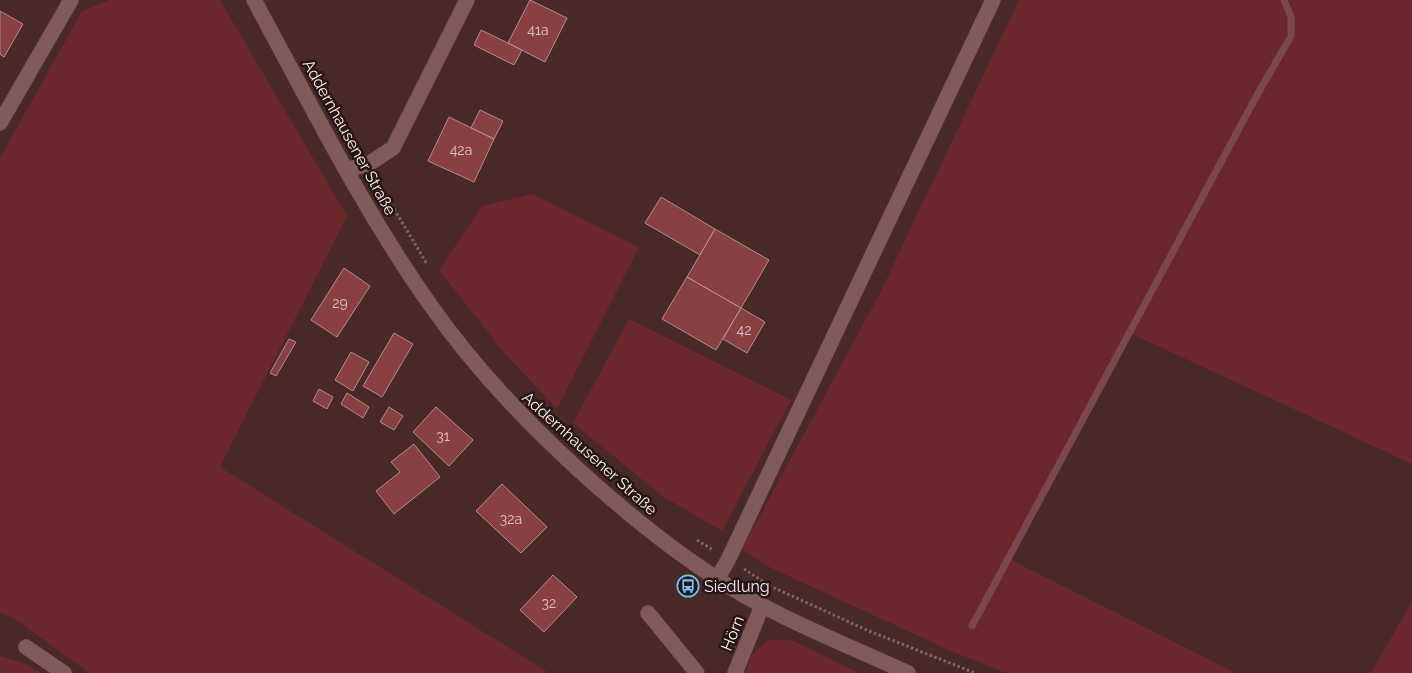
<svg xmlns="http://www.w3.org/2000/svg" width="1412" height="673" font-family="Raleway,sans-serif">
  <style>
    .green { fill: #6b272b }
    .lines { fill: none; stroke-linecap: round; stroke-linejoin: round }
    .stream { stroke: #7a474c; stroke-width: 7 }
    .building { fill: #894043; stroke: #b58d8c }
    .minor-casing { stroke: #604546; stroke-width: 16 }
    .path { stroke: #826665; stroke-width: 3; stroke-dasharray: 2.5 2.5; stroke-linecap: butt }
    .minor { stroke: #805b5a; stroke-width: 15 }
    .labels { text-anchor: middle; stroke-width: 5; stroke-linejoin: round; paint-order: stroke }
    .number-label { font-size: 14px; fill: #e2c2c2 }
    .street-label { font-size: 16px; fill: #ffedec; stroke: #251616 }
    .poi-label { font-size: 16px; fill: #ffedec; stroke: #251616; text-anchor: start }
  </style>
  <rect width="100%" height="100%" fill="#492828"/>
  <!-- green -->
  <path class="green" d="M109,0H220L347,216L220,467L549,673H89L15,619L0,612V158L82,11Z
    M1019,0H1412V464L1132,334L1005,557L1236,673H1006L951,651L771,568L742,549L880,293Z
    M532,194L639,247L557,409L506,355L439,270L482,206Z
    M629,319L791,400L722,531L662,496L573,423Z
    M1412,601V673H1371Z
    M769,640H791L860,673H745L752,654Z
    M0,656L27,664L41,673H0Z"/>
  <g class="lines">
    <!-- stream -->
    <path class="stream" d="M972,626L1257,95L1291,36V17L1284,0"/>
  </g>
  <!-- building -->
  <path class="building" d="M530,0L567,18L545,62L508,43Z
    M0,11L23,24L4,57L0,54Z
    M481,30L522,50L514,65L474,45Z
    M480,110L503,121L494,139L471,128Z
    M449,117L494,139L474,182L428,161Z
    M661,197L715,229L700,255L645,223Z
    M715,229L769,260L741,308L687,277Z
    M344,268L370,286L337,337L311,320Z
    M687,277L741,308L716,350L662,319Z
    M741,308L765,322L747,353L723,339Z
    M394,333L413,344L382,397L363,386Z
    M289,339L296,342L276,376L270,373Z
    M351,352L369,362L353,391L335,380Z
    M319,389L333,397L327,409L313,401Z
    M347,393L369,407L363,418L341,404Z
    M389,407L403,416L394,430L380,422Z
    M436,407L473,440L449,466L413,432Z
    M414,444L440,477L394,514L376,491L400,472L391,462Z
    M502,484L547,527L521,553L476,511Z
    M553,575L577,597L544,632L520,610Z"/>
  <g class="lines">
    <!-- minor casing -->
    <g class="minor-casing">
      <path id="minor" d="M254,0C310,103 363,210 431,306C474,367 525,421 580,471C625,512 673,551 725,584C780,619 848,645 908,673
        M0,123L71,0
        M347,169L367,165L393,148L467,0
        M717,579L728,560L993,0
        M648,613L697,673
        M26,647L64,673
        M735,673L762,606"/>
    </g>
    <!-- path -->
    <path class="path" d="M333,103L358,148
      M376,179L427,264
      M697,540L713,550
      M744,569L770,586L869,631L975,673"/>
    <!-- minor -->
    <use href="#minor" class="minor"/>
  </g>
  <!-- icons -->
  <defs>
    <g id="bus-ring" transform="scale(1.125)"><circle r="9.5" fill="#251616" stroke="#76c0f7" stroke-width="1.5"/><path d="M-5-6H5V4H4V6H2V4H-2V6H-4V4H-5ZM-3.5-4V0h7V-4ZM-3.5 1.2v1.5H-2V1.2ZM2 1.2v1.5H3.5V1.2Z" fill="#76c0f7"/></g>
  </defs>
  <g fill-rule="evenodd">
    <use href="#bus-ring" x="688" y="586"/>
  </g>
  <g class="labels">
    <!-- number labels -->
    <g class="number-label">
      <text x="538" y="35">41a</text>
      <text x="461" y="155">42a</text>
      <text x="340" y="308">29</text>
      <text x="744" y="335">42</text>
      <text x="443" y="441">31</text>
      <text x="511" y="524">32a</text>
      <text x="549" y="608">32</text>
    </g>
    <!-- street labels -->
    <g class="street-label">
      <text transform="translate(350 137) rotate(61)" y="6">Addernhausener Straße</text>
      <text transform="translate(590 453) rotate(42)" y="6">Addernhausener Straße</text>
      <text transform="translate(732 633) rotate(-68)" y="6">Hörn</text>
    </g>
    <!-- poi labels -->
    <g class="poi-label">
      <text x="704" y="592">Siedlung</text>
    </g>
  </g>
</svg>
